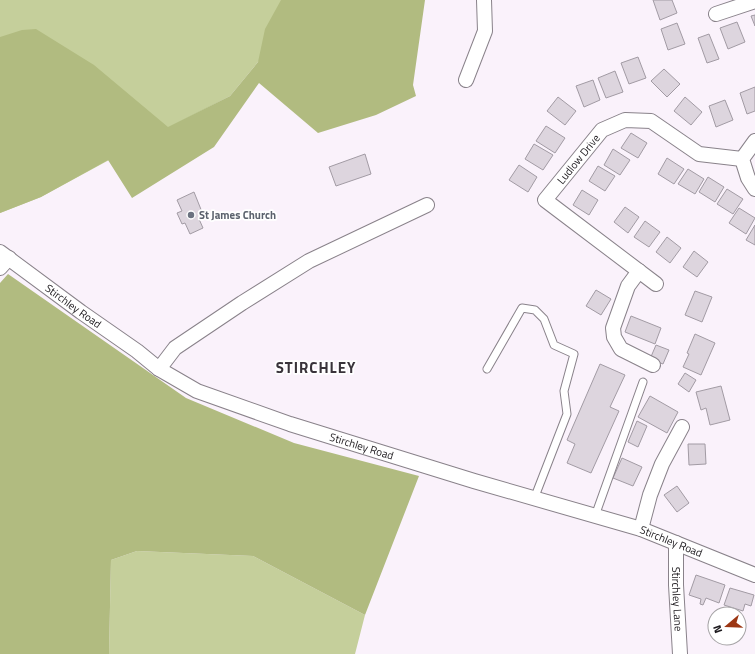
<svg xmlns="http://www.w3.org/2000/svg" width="755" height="654" font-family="'Titillium Web',sans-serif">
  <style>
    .green { fill: #c5cf9b }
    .forest { fill: #b1bb80 }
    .building { fill: #ddd5de; stroke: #a29ba4 }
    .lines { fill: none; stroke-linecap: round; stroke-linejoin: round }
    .service-casing { stroke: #89828a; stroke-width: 9 }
    .minor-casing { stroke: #89828a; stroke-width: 16 }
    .service { stroke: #fff; stroke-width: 7 }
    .minor { stroke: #fff; stroke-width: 14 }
    .worship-dot { fill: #6b7280; stroke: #fff; stroke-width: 1.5 }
    .labels { text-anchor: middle; stroke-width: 3.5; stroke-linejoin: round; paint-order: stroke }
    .street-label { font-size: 11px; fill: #1d1a1e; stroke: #fff }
    .worship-label { font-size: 11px; font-weight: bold; fill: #5b616d; stroke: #fff; text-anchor: start }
    .district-label { font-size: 15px; font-weight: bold; letter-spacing: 1px; fill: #39333a; stroke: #fff }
  </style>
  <rect width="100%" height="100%" fill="#faf2fb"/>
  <!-- green -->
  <path class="green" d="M0,0H304L258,62L230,96L168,128L41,197L0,213Z
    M137,551L253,556L365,615L355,654H109L111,560Z"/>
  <!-- forest -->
  <path class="forest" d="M281,0H425L413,85L416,96L376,115L318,133L259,83L214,147L132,198L108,160L41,197L0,213V37L22,30L36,29L94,65L168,127L230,96L258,62L265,29Z
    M8,274L186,398L294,443L419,476L365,615L253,556L137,551L111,560L109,654H0V283Z"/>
  <!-- building -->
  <path class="building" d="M653,0H672L677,13L660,20Z
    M755,15V26L751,16Z
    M737,22L745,42L728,49L720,28Z
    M677,23L685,44L668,50L661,29Z
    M709,34L719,59L707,63L698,38Z
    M638,57L646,78L629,84L621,63Z
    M664,69L680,84L667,97L651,81Z
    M615,71L623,92L606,98L598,78Z
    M593,80L600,100L584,107L576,86Z
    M755,87V111L747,114L740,93Z
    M558,97L576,111L565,125L547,111Z
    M685,97L702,112L691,125L674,111Z
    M725,100L733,120L716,127L709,106Z
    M546,126L565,138L555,153L536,141Z
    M631,133L647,143L638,158L621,148Z
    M534,144L553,155L543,170L525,159Z
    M613,149L630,160L620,175L604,165Z
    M365,154L371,174L336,186L329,167Z
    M667,158L684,169L674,184L658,174Z
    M519,165L537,177L528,192L509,180Z
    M598,166L615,176L605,191L589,181Z
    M688,169L704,179L695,194L678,184Z
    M708,177L724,187L715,202L699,192Z
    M727,189L743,199L733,214L717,204Z
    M582,190L598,200L589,215L573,205Z
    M194,192L204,217L199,219L203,228L190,234L185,223L182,224L177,213L182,211L177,200Z
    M625,207L639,217L628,233L614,222Z
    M739,208L755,218L746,234L729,223Z
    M645,221L660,232L649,247L634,237Z
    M755,225V245L746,240Z
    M667,237L681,248L670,263L656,252Z
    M694,251L708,262L697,277L683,267Z
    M596,290L611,299L601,315L586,306Z
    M695,291L712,297L702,322L685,315Z
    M631,316L661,328L655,344L625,332Z
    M695,334L715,343L701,375L683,367L689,354L687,353Z
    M656,345L669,350L663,364L650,359Z
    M600,364L625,375L610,407L619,411L591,473L567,463L575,444L567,440Z
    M685,373L696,380L689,392L678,384Z
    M721,386L730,420L710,425L706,408L701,410L696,392Z
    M650,396L678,412L667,433L638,417Z
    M637,421L647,426L638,447L628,442Z
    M688,444H705L706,464L689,465Z
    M622,458L642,467L633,486L613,478Z
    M677,486L689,503L677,512L664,495Z
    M696,575L725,585L719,603L706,598L703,605L700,604L701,599L689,595Z
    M730,588L754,595L751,606L745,604L743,611L724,605Z"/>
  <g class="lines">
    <!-- service casing -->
    <g class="service-casing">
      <path id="service" d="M487,369L522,308L535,310L544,319L554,345L574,354L564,391L567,414L534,499
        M595,516L643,382"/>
    </g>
    <!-- minor casing -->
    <g class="minor-casing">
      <g id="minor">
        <path d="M716,14L755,1"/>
        <path d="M466,80L485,31L484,0"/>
        <path d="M755,141L742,159L748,178L755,189"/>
        <path id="s1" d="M0,252L81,312L137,351L159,369L197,391L290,424L474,481L641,529L755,575"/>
        <path d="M0,268L9,258"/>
        <path d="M639,271L628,286L613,328L614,337L621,349L653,365"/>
        <path id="s2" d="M656,284L545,200L602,130L625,120L651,121L699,154L742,159"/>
        <path d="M159,369L175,348L242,303L309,261L427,205"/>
        <path d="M641,529L650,495L662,464L682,427"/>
        <path id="s3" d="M676,543V585L680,654"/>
      </g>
    </g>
    <!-- service -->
    <use href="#service" class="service"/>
    <!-- minor -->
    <use href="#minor" class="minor"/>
  </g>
  <!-- markers -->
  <circle class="worship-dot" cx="191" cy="215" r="4"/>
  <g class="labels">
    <!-- street labels -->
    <g class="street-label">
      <text dy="4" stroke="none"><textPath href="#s2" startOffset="192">Ludlow Drive</textPath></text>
      <text dy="4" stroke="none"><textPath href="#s1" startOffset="91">Stirchley Road</textPath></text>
      <text dy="4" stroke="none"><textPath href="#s1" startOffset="415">Stirchley Road</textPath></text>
      <text dy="4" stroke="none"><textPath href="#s1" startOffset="739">Stirchley Road</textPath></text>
      <text dy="4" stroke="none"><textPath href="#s3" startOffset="56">Stirchley Lane</textPath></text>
    </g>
    <!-- worship labels -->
    <g class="worship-label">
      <text x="199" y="219">St James Church</text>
    </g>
    <!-- district labels -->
    <g class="district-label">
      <text x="316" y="373">STIRCHLEY</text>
    </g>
  </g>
  <!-- north arrow -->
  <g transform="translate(727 626) rotate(251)"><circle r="19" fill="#ffffff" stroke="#a5a3a5"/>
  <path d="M0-3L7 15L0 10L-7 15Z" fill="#9c3613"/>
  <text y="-6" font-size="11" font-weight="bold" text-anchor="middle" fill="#1d1a1e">N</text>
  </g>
</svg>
